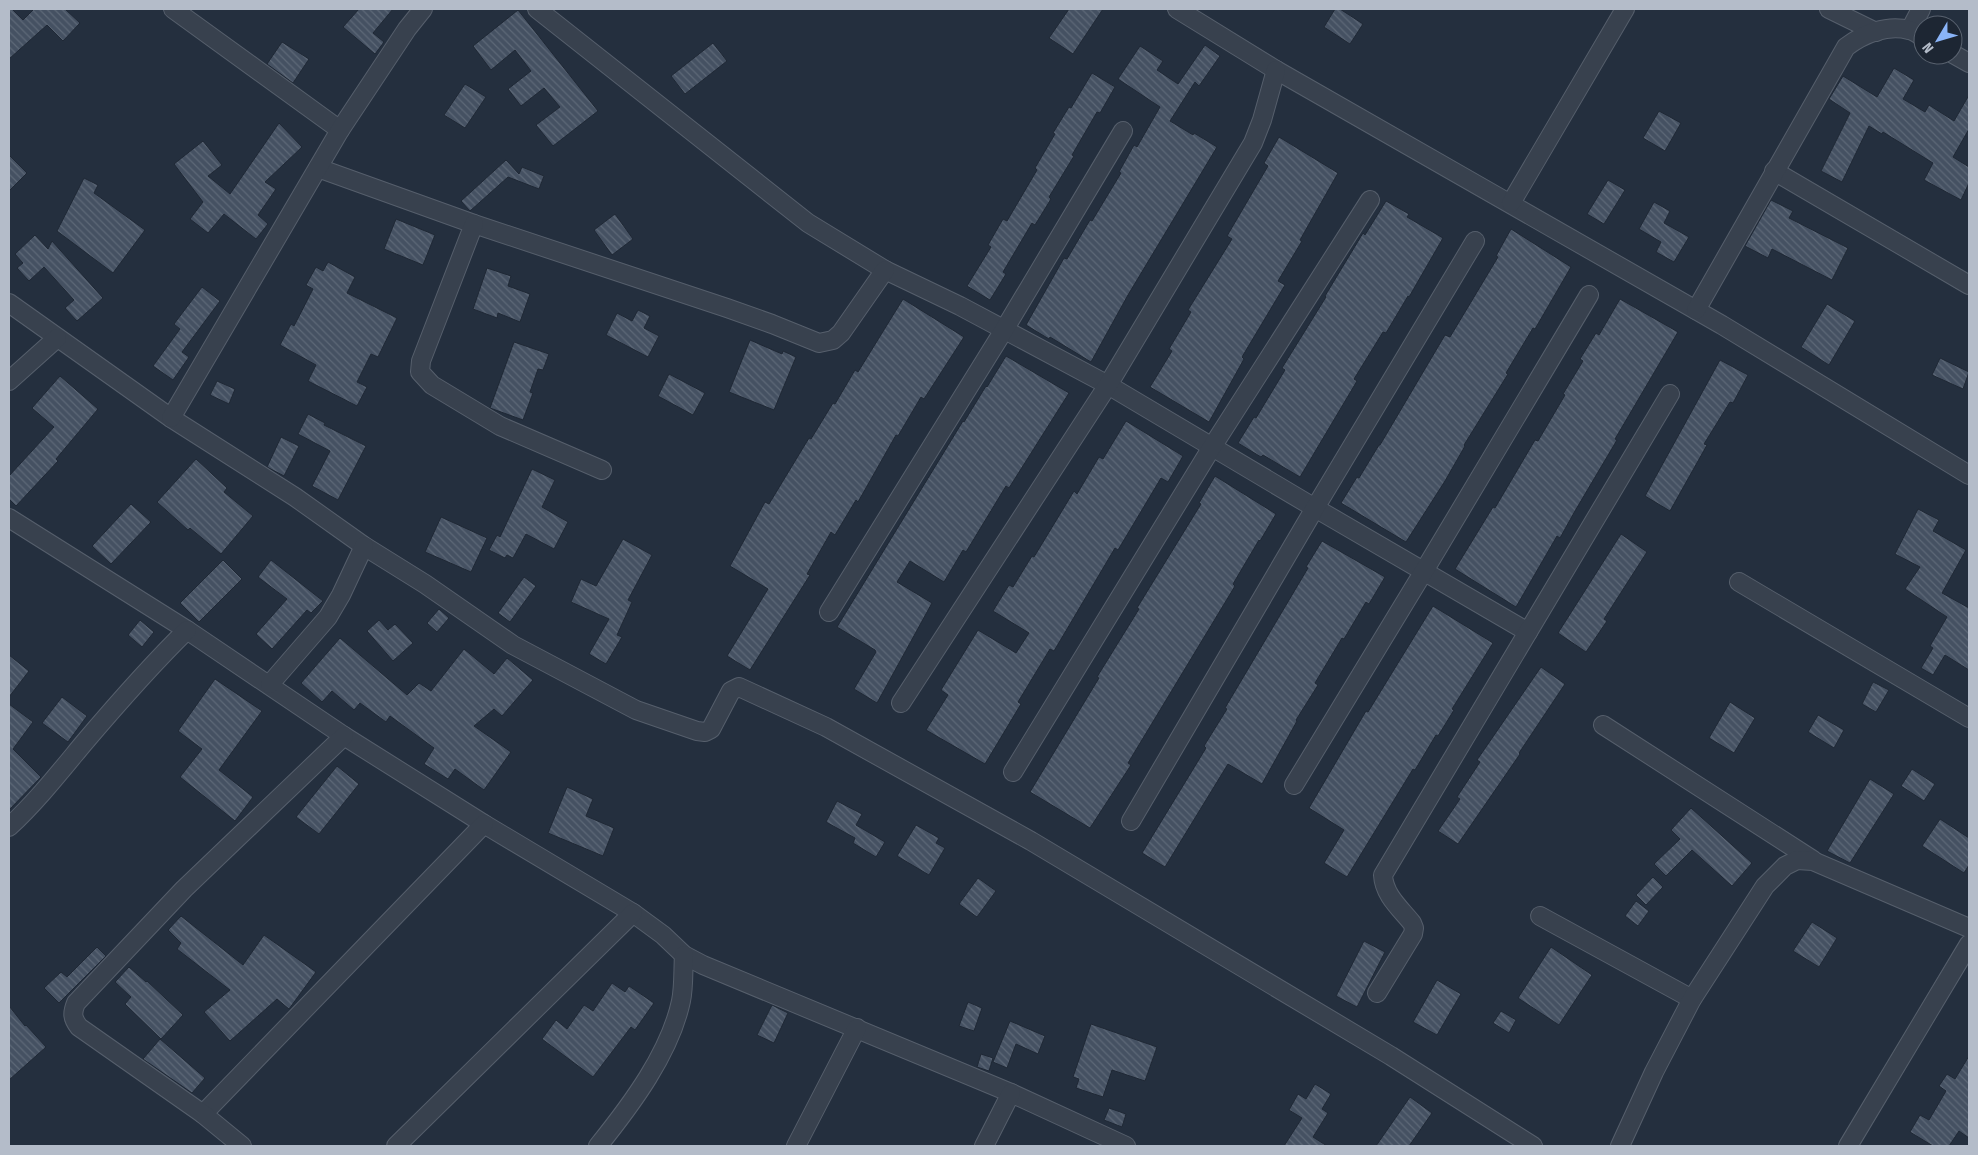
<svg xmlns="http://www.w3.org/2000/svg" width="1978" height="1155" font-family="'Fira Sans Condensed',sans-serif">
<defs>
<pattern id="building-back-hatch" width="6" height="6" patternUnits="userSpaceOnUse" patternTransform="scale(1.25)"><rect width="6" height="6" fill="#455162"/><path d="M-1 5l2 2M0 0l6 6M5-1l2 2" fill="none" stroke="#5d6877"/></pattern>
</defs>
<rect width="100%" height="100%" fill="#242f3e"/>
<g fill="url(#building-back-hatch)" stroke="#1f2835">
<polygon points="9,9 12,9 23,20 34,9 65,9 80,23 63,41 47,25 9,59"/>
<polygon points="359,9 393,9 373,33 384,42 375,54 343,27"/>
<polygon points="1069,9 1103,9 1073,54 1049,38"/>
<polygon points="1335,9 1340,9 1363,24 1350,44 1324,27"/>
<polygon points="518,10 598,111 553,146 536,125 560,107 544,88 521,106 508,89 531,71 515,50 491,70 473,46"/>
<polygon points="282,42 309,59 293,83 267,64"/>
<polygon points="713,43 727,61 685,94 671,76"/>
<polygon points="1205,45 1220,56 1199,86 1195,82 1170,121 1193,135 1194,133 1217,147 1128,295 1091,362 1050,337 1049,339 1026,325 1064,258 1067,259 1090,220 1092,221 1121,173 1119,172 1134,145 1137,147 1160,107 1118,79 1140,46 1163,61 1157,70 1178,84"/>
<polygon points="1894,68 1914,80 1903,99 1925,112 1929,105 1954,121 1969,95 1969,129 1953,157 1969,167 1969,183 1961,200 1924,180 1933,163 1883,132 1882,134 1869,126 1842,182 1821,171 1850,113 1829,99 1843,76 1877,97"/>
<polygon points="1092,73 1115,87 1100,113 1097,112 1072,155 1074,156 1049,197 1051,199 1035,225 1032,223 1003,272 1006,274 990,300 967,286 991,247 988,245 1003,219 1007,221 1037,170 1035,168 1055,134 1053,133 1069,107 1071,108"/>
<polygon points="465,84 486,97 465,128 444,115"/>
<polygon points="1659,111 1681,123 1665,151 1643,138"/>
<polygon points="279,123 302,147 265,182 276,189 258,215 268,224 256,239 224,214 208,233 190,219 203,202 174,164 203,141 222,165 208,176 230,194"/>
<polygon points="1279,137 1338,173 1300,240 1302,241 1278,281 1285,285 1242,357 1244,359 1209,422 1150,387 1172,351 1169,349 1191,312 1188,310 1232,239 1227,236 1268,166 1264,163"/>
<polygon points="9,155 27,173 9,191"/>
<polygon points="506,160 519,174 522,167 544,176 539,189 508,177 470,211 461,201"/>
<polygon points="84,178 98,185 94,193 145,230 113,273 57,231"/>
<polygon points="1608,180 1625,190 1604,224 1587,214"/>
<polygon points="1771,200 1793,211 1789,218 1848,248 1832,280 1772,249 1768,258 1745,246"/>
<polygon points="1386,201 1409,214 1407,217 1443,238 1409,297 1408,296 1386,333 1383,332 1354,379 1357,381 1300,477 1263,455 1261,457 1238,443 1254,417 1256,418 1285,370 1282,368 1326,297 1325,296 1363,233 1365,235"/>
<polygon points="1654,202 1670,211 1664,223 1689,237 1674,262 1656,252 1661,242 1639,229"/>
<polygon points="615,214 633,239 612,255 594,230"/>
<polygon points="396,219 435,235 423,265 384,249"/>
<polygon points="1511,229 1571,267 1535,329 1533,328 1506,373 1508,374 1464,445 1465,446 1445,481 1406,542 1341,503 1357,477 1359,478 1379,445 1380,445 1445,335 1450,337 1498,257 1496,256"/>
<polygon points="35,235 48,249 52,241 103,298 77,321 65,308 74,300 44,267 29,281 17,268 23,263 15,254"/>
<polygon points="328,262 355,277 347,293 397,318 378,357 371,354 357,382 367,387 357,406 308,381 316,365 280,345 291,324 294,326 313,289 306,285 316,267 323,271"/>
<polygon points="487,268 511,276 508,286 530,294 520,322 498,313 497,318 473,309"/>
<polygon points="202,287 220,301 182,352 189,357 173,380 153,366 180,329 174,324"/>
<polygon points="903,299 964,337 924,399 921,397 898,436 896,435 858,502 856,500 835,535 831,532 807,574 810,575 750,670 727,656 768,589 730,566 765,502 769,504 809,438 811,439 833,403 835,404 855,370 858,372"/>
<polygon points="1620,299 1678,332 1615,439 1617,440 1575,511 1560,538 1557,536 1516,607 1455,569 1493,507 1495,508 1535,440 1538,441 1565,395 1563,394 1583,361 1580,359 1596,333 1599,335"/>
<polygon points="1827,304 1855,321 1829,365 1801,347"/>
<polygon points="638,310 650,316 644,328 659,336 648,357 606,335 617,313 632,321"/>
<polygon points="750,340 782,354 783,351 796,357 774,410 729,392"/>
<polygon points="514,342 549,354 543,370 538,369 530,392 533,393 523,420 490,408"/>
<polygon points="1006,356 1069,393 1009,488 1006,486 966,552 963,550 944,582 910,561 897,582 932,603 877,703 854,689 876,652 875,650 837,627 963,421 964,422 986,386 987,387"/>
<polygon points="1940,358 1969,372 1963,389 1932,375"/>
<polygon points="1720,360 1748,375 1733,403 1730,402 1704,444 1707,445 1670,511 1645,496"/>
<polygon points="669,374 705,393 693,415 658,396"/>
<polygon points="60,376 98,409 56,459 58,461 16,506 9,499 9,476 54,427 32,408"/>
<polygon points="217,381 235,389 229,404 210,395"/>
<polygon points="308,414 325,423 324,425 366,446 338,500 312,486 330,451 298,434"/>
<polygon points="1126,421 1183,456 1168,482 1161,478 1118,550 1115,548 1054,651 1050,649 1018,702 1021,704 985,764 926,730 948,695 941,690 978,630 1016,653 1029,633 993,611 1009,585 1013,587 1032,556 1034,557 1074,491 1077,494 1099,457 1103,459"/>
<polygon points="281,437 299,446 284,476 267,467"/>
<polygon points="196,459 227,488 224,492 253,516 221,554 190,528 188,530 157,502"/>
<polygon points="532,469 555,480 542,507 568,522 554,549 526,534 513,558 507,555 505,558 489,550 497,535 500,537"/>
<polygon points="1215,476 1276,514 1260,541 1259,540 1233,584 1235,586 1128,763 1131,765 1090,828 1030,792 1099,678 1097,677 1139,609 1137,608 1201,504 1199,503"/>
<polygon points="131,504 151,522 111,564 92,546"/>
<polygon points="1918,509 1939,520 1933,531 1966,550 1942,593 1969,608 1969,670 1945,655 1933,675 1921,668 1933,648 1930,646 1947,617 1905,589 1920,567 1895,554"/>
<polygon points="441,517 487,538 471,572 425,552"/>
<polygon points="1621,534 1647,552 1604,619 1607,621 1586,652 1558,633"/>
<polygon points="623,539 652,555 628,600 632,602 617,635 622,637 606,664 589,654 609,619 571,602 581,579 596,586"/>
<polygon points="1322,541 1385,577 1369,604 1366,602 1344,639 1342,638 1315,683 1318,685 1296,720 1297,721 1262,784 1228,764 1165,867 1142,853 1206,748 1204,746 1227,709 1225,708 1308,568 1306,567"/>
<polygon points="223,560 242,579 199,622 180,603"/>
<polygon points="271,560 323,601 311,613 307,610 272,649 256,634 287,599 258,577"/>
<polygon points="524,577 536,586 510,622 498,613"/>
<polygon points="1433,606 1493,643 1452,709 1454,710 1438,736 1436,735 1415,770 1413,769 1347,877 1324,863 1344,830 1309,808 1366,711 1368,712"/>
<polygon points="439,609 449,618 437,632 427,623"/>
<polygon points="140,620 154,632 142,647 128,635"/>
<polygon points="379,620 388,630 395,624 413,643 393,661 367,631"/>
<polygon points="340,638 407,695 419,683 431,691 464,649 494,674 507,658 533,680 502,716 494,709 474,726 511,752 484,790 455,769 448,779 424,764 434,748 390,716 386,722 360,703 354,710 332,691 322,702 301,683"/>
<polygon points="9,655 29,671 9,697"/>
<polygon points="1541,667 1565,684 1519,753 1520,754 1458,844 1438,831 1460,799 1457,797 1480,762 1477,760"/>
<polygon points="215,679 262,711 219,770 253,797 235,821 180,777 202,749 178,731"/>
<polygon points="1873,682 1889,690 1876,712 1862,704"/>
<polygon points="62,697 87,716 68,742 42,723"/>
<polygon points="1730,702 1755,718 1734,753 1709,738"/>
<polygon points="9,704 33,722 13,749 41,777 9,810"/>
<polygon points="1818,715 1844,730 1834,748 1808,732"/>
<polygon points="337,766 359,784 319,834 296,817"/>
<polygon points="1912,769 1935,784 1924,801 1901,786"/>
<polygon points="1870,779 1894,794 1850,863 1827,851"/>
<polygon points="567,787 593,799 586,816 614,828 603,856 548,833"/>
<polygon points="837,801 862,814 856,825 885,842 876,857 853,843 855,838 826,822"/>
<polygon points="1691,808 1752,863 1732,886 1692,850 1666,876 1654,864 1680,839 1671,830"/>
<polygon points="1940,819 1969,838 1969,865 1964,873 1922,846"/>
<polygon points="916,825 939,838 936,843 945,848 929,875 897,856"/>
<polygon points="1653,877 1663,887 1646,905 1636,895"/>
<polygon points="978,878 996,891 977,917 959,904"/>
<polygon points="1636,901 1649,911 1638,926 1625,916"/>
<polygon points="181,916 243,965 264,935 316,972 289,1009 277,999 230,1041 204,1012 230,990 177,949 181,943 168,930"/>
<polygon points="1812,922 1837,938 1819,967 1793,951"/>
<polygon points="1364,941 1385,952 1357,1007 1336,996"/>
<polygon points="97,947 106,956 59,1003 44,988 61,972 67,977"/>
<polygon points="1551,947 1592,975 1559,1025 1518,998"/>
<polygon points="129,967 146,982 147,981 183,1015 161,1039 125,1004 131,997 115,982"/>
<polygon points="1437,980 1461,994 1437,1035 1413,1022"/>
<polygon points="612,983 625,992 629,986 654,1003 635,1030 631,1027 593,1077 542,1039 556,1020 567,1029 584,1005 593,1011"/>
<polygon points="968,1002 982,1008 974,1031 959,1026"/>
<polygon points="772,1005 788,1013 774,1043 757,1035"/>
<polygon points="9,1006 25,1026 26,1025 46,1047 9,1080"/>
<polygon points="1501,1011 1516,1020 1509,1033 1493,1023"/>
<polygon points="1010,1021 1045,1036 1038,1054 1016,1044 1007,1068 993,1062"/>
<polygon points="1091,1024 1157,1047 1145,1081 1112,1070 1103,1097 1076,1088 1079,1079 1073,1077"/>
<polygon points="160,1039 205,1078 192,1093 143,1059"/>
<polygon points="981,1054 993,1058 989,1071 977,1067"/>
<polygon points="1969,1056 1969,1138 1959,1131 1949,1146 1933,1146 1910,1132 1920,1115 1929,1120 1946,1091 1939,1086 1947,1074 1955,1079"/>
<polygon points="1315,1084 1331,1094 1322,1109 1328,1113 1313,1137 1327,1146 1284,1146 1302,1118 1289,1110 1298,1094 1306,1099"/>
<polygon points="1410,1097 1432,1113 1409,1146 1376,1146"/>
<polygon points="1109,1108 1126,1114 1122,1127 1104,1120"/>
</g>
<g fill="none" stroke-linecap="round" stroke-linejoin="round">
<defs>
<g id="minor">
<polyline points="173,9 340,130"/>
<polyline points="537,9 808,223 885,270 960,306 1108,385 1315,508 1528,632"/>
<polyline points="1177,9 1276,70 1722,325 1969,475"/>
<polyline points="1829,9 1876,32"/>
<polyline points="1910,30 1921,9"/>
<polyline points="1953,54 1969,63"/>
<polyline points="318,168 474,224 727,308 772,324 819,343 833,340 841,333 885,270"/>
<polyline points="1774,171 1969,285"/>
<polyline points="1511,203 1625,9"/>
<polyline points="474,224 421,361 420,372 432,385 500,426 602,470"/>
<polyline points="9,303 171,418 295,497 364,546 425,584 513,645 636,710 697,731 705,732 711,729 731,691 739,687 826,727 1031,841 1391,1056 1533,1146"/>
<path d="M1696,310L1846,47C1863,34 1887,24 1909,30C1914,31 1919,35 1923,37"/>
<polyline points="9,381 57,338"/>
<polyline points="171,418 340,130 407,29 423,9"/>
<polyline points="9,518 187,630 344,736 484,824 633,913 663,935 684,955 703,965 1011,1093 1126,1146"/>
<polyline points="1739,582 1969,718"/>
<polyline points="829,612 1004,330 1123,131"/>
<polyline points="270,684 328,617 341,595 364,546"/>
<polyline points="901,703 1108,385 1253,143 1262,120 1276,70"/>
<polyline points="1603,725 1813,860"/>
<polyline points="1013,772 1212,447 1370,200"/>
<polyline points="1294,785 1424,571 1589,295"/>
<polyline points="1131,821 1315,508 1475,241"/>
<path d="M9,827C36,802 59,773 83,744C117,704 150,666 187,630"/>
<polyline points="1540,916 1692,999"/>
<path d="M1377,993L1413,934L1414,928L1412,923C1400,908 1384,895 1383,875L1670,394"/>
<polyline points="203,1114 484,824"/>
<path d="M242,1146L203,1114L79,1027C72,1018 72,1013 76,1003L184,889L344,736"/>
<polyline points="396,1146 633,913"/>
<path d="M598,1146C631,1105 670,1053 681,1001C684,987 683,970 684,955"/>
<polyline points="796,1146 857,1028"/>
<polyline points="984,1146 1011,1093"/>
<polyline points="1620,1146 1654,1072 1692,999 1765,886 1785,866 1797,860 1813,861 1969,928"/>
<polyline points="1848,1146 1969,944"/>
</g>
</defs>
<use href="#minor" stroke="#565f6c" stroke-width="20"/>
<use href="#minor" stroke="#38414e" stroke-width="18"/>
</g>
<rect width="1978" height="1155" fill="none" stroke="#b4bcc9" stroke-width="20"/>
<g transform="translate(1938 40) rotate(232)"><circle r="24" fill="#1d2633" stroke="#59626f"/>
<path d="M0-4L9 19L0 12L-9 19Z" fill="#8ab4f8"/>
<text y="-8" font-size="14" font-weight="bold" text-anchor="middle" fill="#b4bcc9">N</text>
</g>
</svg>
